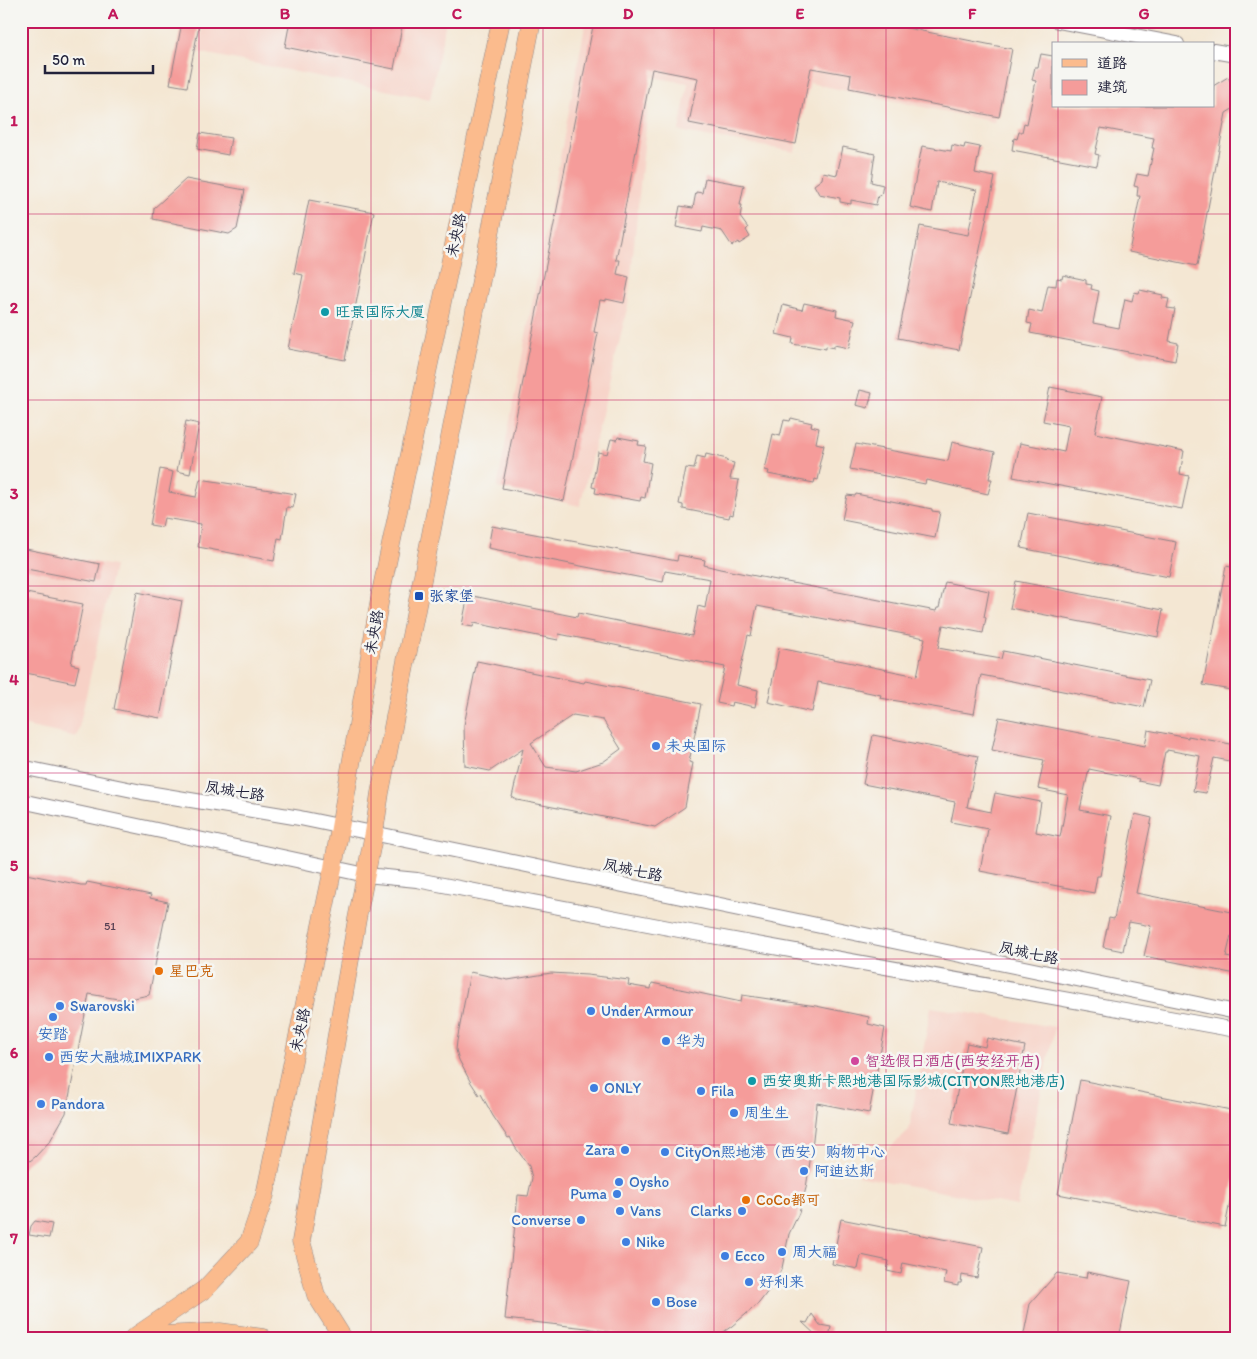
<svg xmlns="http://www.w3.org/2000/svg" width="1257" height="1359" font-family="Itim,'LXGW WenKai TC',sans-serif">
<rect width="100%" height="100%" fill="#f6f6f2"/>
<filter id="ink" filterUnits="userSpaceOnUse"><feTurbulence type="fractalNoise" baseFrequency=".02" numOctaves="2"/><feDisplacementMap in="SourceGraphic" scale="10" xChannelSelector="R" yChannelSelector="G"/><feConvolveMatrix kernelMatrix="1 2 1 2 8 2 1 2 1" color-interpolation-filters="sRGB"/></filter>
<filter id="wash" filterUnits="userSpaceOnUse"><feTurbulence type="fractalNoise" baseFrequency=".0096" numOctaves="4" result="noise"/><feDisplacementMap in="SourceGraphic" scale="20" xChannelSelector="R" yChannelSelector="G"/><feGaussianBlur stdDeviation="1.12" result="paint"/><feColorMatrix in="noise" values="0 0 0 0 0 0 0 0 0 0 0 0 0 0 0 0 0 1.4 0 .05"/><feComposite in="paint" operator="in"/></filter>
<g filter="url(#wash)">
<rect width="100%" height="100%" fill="#f4e7d3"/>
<g fill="#f7d1c6">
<polygon points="204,21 446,21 430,99 198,52"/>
<polygon points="586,21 889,21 1011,47 994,122 810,83 795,152 679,131 688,83 651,77 628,304 580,506 497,488"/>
<polygon points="21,548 114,566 77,737 21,725"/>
<polygon points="931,1007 1055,1027 1017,1206 858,1176 909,1130"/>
</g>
<g id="blocks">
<g fill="#f59c9a" fill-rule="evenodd">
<polygon points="290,21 403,21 394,69 285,47"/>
<polygon points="594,21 872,21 1012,49 999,117 849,88 851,75 811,68 796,144 689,123 698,78 652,69 624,213 625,213 616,260 620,260 617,274 629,277 624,303 606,299 606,301 600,300 594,332 598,333 564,501 502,488"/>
<polygon points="182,22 199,25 187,87 170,84"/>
<polygon points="1041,54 1053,56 1053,106 1213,106 1213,86 1228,77 1236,90 1236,107 1226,113 1197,266 1129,252 1140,196 1137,196 1138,187 1134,186 1137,174 1148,176 1154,148 1152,148 1154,138 1101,128 1095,154 1099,155 1097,166 1012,150 1014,138 1017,139 1019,132 1022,132 1024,123 1027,124 1036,81 1032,80 1035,67 1038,67"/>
<polygon points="200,133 231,138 228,155 197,149"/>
<polygon points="965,144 980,147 975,173 995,177 959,350 898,338 920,226 968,235 977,190 937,182 932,212 910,207 922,146 951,151 952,145 964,148"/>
<polygon points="843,147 875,154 871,182 883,185 881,196 878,195 876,205 851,200 851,204 840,202 840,198 819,194 814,185 822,179 823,172 837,175"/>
<polygon points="705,178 744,185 740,205 742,205 740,217 748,228 746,230 750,237 739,244 738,242 732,246 722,231 703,227 702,232 676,227 680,206 693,208 696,192 702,193"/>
<polygon points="186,179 245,190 237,229 229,234 153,219 154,208"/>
<polygon points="309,200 374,212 345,360 288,349 303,275 294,273"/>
<polygon points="1063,275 1086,280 1086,284 1092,285 1091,289 1099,291 1093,323 1119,328 1125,299 1132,301 1134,292 1139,293 1140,290 1163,295 1162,298 1169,299 1167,308 1175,309 1169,341 1178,343 1175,361 1030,333 1032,324 1027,323 1029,310 1042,313 1048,285 1056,286 1057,278 1062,279"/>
<polygon points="804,303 837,310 836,316 855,320 849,348 834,345 834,348 826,346 826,349 805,345 805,346 792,344 793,338 776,334 783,305 802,310"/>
<polygon points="1050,387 1102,397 1095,433 1184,451 1180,474 1189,476 1182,509 1013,477 1020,443 1064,452 1069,426 1043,421"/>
<polygon points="860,390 872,393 868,408 856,405"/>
<polygon points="791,418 812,423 811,426 819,428 816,443 824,445 819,466 821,466 818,480 815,479 814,483 768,474 769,471 765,470 773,434 780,436 784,420 790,421"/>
<polygon points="186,421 199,424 190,474 177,471"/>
<polygon points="618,437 639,441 638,445 646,446 643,461 651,463 645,498 641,497 640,501 595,493 596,488 592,487 598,452 607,454 611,439 617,440"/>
<polygon points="952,442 995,452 989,479 992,479 988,494 926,480 925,484 850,469 856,444 948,461"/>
<polygon points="706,454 727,459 726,461 734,463 730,479 739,480 733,515 730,514 729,518 683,509 683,505 679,504 686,468 694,469 697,456 705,458"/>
<polygon points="160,469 173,472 169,492 196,497 200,479 296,494 293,508 287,507 282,539 278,538 274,561 198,547 201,524 164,518 162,527 150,525"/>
<polygon points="856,494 932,509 932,511 940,512 935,538 842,520 847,495 855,496"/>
<polygon points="1028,513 1176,542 1169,577 1021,548"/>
<polygon points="492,526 677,561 678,555 705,560 704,565 720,569 936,611 937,608 939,608 945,582 989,591 984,617 986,618 983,633 943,625 938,648 1001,659 1003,651 1150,680 1144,707 981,675 974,714 880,698 881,695 818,682 812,712 768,702 779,648 917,676 925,638 757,606 751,636 748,635 737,685 758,690 755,707 732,702 731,706 717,703 725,667 559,634 558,640 474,623 473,627 462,625 468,595 577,617 578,613 692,636 698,606 705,608 710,579 665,571 663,582 488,548"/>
<polygon points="21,548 100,564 96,582 21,568"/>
<polygon points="1226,566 1236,568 1236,691 1203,685"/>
<polygon points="1016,581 1163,610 1158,637 1010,608"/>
<polygon points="21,592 83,604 71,664 79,666 75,683 21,672"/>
<polygon points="137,592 182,601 160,718 114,709"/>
<path d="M477,661L584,683L585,681L701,704L689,762L693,763L685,807L655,827L517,800L512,797L523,749L490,771L465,766L464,725ZM573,715L603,720L621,749L603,762L576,771L546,767L531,743Z"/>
<polygon points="999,717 1145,746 1148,730 1188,738 1188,736 1236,745 1236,753 1234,762 1214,758 1206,793 1193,791 1200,756 1167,750 1167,752 1165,752 1158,785 1138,781 1139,779 1089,769 1080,810 1111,816 1100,876 1097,876 1094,893 980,871 988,829 951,822 955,802 863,784 873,735 978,756 967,807 991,812 995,793 1041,802 1036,832 1060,837 1068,795 1038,789 1044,760 992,750"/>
<polygon points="1135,814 1152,818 1136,893 1236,913 1236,937 1231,936 1226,957 1236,959 1236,974 1144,956 1151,926 1129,922 1123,951 1103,947 1109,918 1114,919"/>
<polygon points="21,873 81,885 86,885 87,882 151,895 150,898 168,902 149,995 124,1000 89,994 66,1113 50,1141 35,1157 21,1168"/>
<polygon points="470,972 508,980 551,973 587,975 629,980 628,985 651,989 652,983 741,1002 742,995 816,1006 869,1017 868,1024 885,1028 869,1113 817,1103 812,1148 806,1188 799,1213 789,1234 782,1268 775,1282 759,1303 732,1326 715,1338 637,1338 587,1328 505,1319 518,1195 528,1196 532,1178 529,1166 515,1147 510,1137 508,1138 493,1116 481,1094 479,1095 470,1081 459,1060 456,1050 457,1041"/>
<polygon points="987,1038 1025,1046 1008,1134 951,1123 967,1043 985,1047"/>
<polygon points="1080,1080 1236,1111 1236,1172 1225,1227 1058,1194"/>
<polygon points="841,1219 983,1247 977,1278 962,1275 961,1283 958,1283 958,1286 944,1283 946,1272 903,1263 901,1274 887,1271 889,1261 861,1255 858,1269 832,1264"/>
<polygon points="35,1221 52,1224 49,1238 29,1235 31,1226"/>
<polygon points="1087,1272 1131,1281 1119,1338 1023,1338 1030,1304 1057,1273 1086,1278"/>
<polygon points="812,1314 820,1325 831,1327 829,1338 819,1338 802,1322 807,1323"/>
</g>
</g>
</g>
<g filter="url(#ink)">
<use href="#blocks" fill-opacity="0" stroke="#8b8487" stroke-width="1"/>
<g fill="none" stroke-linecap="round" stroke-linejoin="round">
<defs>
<g id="tertiary">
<polyline points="1058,21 1177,44"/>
<polyline points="1213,51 1236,55"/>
<polyline points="21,767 142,792 300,818 1236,1012"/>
<polyline points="21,801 366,875 417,880 695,933 1236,1030"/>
</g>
<g id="primary">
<polyline points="133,1338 205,1289 249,1242 265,1195 333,868 381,592 501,21"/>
<polyline points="159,1338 164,1335 220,1332 263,1338"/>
<polyline points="343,1338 316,1295 301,1241 357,919 374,833 380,793 532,21"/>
</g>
</defs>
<use href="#tertiary" stroke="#8b8487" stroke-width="16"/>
<use href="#primary" stroke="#8b8487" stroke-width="19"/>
<use href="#tertiary" stroke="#fff" stroke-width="14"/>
<use href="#primary" stroke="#fbbb8d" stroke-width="18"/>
</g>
</g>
<path fill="none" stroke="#c2185b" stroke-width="1" stroke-opacity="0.55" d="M199,21V1338M371,21V1338M543,21V1338M714,21V1338M886,21V1338M1058,21V44M1058,106V1338M21,214H1236M21,400H1236M21,586H1236M21,773H1236M21,959H1236M21,1145H1236"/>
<g fill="#0f9aa8" stroke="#f6f6f2" stroke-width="2">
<circle cx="325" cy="312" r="5"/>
<circle cx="752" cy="1081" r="5"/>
</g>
<rect fill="#1a4fb4" stroke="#f6f6f2" stroke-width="2" x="414" y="591" width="10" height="10" rx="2.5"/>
<g fill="#3f7fe0" stroke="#f6f6f2" stroke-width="2">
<circle cx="656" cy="746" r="5"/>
<circle cx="60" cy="1006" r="5"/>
<circle cx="591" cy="1011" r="5"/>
<circle cx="53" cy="1017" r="5"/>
<circle cx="666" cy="1041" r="5"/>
<circle cx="49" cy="1057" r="5"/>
<circle cx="594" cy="1088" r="5"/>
<circle cx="701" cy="1091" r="5"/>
<circle cx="41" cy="1104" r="5"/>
<circle cx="734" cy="1113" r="5"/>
<circle cx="625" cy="1150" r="5"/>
<circle cx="665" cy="1152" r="5"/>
<circle cx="804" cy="1171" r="5"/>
<circle cx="619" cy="1182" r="5"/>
<circle cx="617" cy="1194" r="5"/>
<circle cx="620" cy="1211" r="5"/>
<circle cx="742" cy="1211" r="5"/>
<circle cx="581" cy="1220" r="5"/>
<circle cx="626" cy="1242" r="5"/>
<circle cx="782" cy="1252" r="5"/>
<circle cx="725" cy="1256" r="5"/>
<circle cx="749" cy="1282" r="5"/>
<circle cx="656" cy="1302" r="5"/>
</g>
<g fill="#e8710a" stroke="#f6f6f2" stroke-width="2">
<circle cx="159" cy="971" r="5"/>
<circle cx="746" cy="1200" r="5"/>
</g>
<circle fill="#d1479c" stroke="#f6f6f2" stroke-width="2" cx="855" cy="1061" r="5"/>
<g text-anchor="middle" stroke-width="5" stroke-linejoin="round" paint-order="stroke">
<g font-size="12" fill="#574053">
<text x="110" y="930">51</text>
</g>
<g font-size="15" fill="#22223b" stroke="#f6f6f2">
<text transform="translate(456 235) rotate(-78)" y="5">未央路</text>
<text transform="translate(374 632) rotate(-80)" y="5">未央路</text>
<text transform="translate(235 791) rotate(9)" y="5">凤城七路</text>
<text transform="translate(633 870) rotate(12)" y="5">凤城七路</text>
<text transform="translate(1029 953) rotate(12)" y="5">凤城七路</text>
<text transform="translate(300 1030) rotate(-78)" y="5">未央路</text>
</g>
<g font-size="15" fill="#0d838f" stroke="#f6f6f2" text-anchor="start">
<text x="335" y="317">旺景国际大厦</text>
<text x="762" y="1086">西安奥斯卡熙地港国际影城(CITYON熙地港店)</text>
</g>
<g font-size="15" fill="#164399" stroke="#f6f6f2" text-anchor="start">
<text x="429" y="601">张家堡</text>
</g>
<g font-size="15" fill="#366cbe" stroke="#f6f6f2" text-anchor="start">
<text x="666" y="751">未央国际</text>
<text x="70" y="1011">Swarovski</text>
<text x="601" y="1016">Under Armour</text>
<text x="53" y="1039" text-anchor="middle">安踏</text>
<text x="676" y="1046">华为</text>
<text x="59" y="1062">西安大融城IMIXPARK</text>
<text x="604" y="1093">ONLY</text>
<text x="711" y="1096">Fila</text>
<text x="51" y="1109">Pandora</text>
<text x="744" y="1118">周生生</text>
<text x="615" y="1155" text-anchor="end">Zara</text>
<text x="675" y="1157">CityOn熙地港（西安）购物中心</text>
<text x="814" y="1176">阿迪达斯</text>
<text x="629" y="1187">Oysho</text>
<text x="607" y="1199" text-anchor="end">Puma</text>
<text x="630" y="1216">Vans</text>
<text x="732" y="1216" text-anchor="end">Clarks</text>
<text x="571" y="1225" text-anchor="end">Converse</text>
<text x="636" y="1247">Nike</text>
<text x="792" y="1257">周大福</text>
<text x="735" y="1261">Ecco</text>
<text x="759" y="1287">好利来</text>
<text x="666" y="1307">Bose</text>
</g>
<g font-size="15" fill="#c56008" stroke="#f6f6f2" text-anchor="start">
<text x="169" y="976">星巴克</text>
<text x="756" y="1205">CoCo都可</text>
</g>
<g font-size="15" fill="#b23c85" stroke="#f6f6f2" text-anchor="start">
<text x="865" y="1066">智选假日酒店(西安经开店)</text>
</g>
</g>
<rect width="1257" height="1359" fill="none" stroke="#f6f6f2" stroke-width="55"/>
<rect x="1052" y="42" width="162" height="65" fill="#f6f6f2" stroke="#a1a1a9"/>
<rect x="1062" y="59" width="25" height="8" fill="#fbbb8d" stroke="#a1a1a9"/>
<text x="1097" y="68" font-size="15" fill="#22223b">道路</text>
<rect x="1062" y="80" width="25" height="15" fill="#f59c9a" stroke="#a1a1a9"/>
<text x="1097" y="92" font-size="15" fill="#22223b">建筑</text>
<path d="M45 65v8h108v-8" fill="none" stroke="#22223b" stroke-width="2.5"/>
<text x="52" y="65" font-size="15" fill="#22223b" stroke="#f6f6f2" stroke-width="4" paint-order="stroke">50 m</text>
<rect x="28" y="28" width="1202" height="1304" fill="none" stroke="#c2185b" stroke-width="2"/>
<g font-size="16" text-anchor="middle" font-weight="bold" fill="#c2185b">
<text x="113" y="19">A</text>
<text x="285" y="19">B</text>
<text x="457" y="19">C</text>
<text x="628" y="19">D</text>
<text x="800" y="19">E</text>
<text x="972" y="19">F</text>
<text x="1144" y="19">G</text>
<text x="14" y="126">1</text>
<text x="14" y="313">2</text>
<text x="14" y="499">3</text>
<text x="14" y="685">4</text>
<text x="14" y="871">5</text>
<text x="14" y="1058">6</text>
<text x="14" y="1244">7</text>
</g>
</svg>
